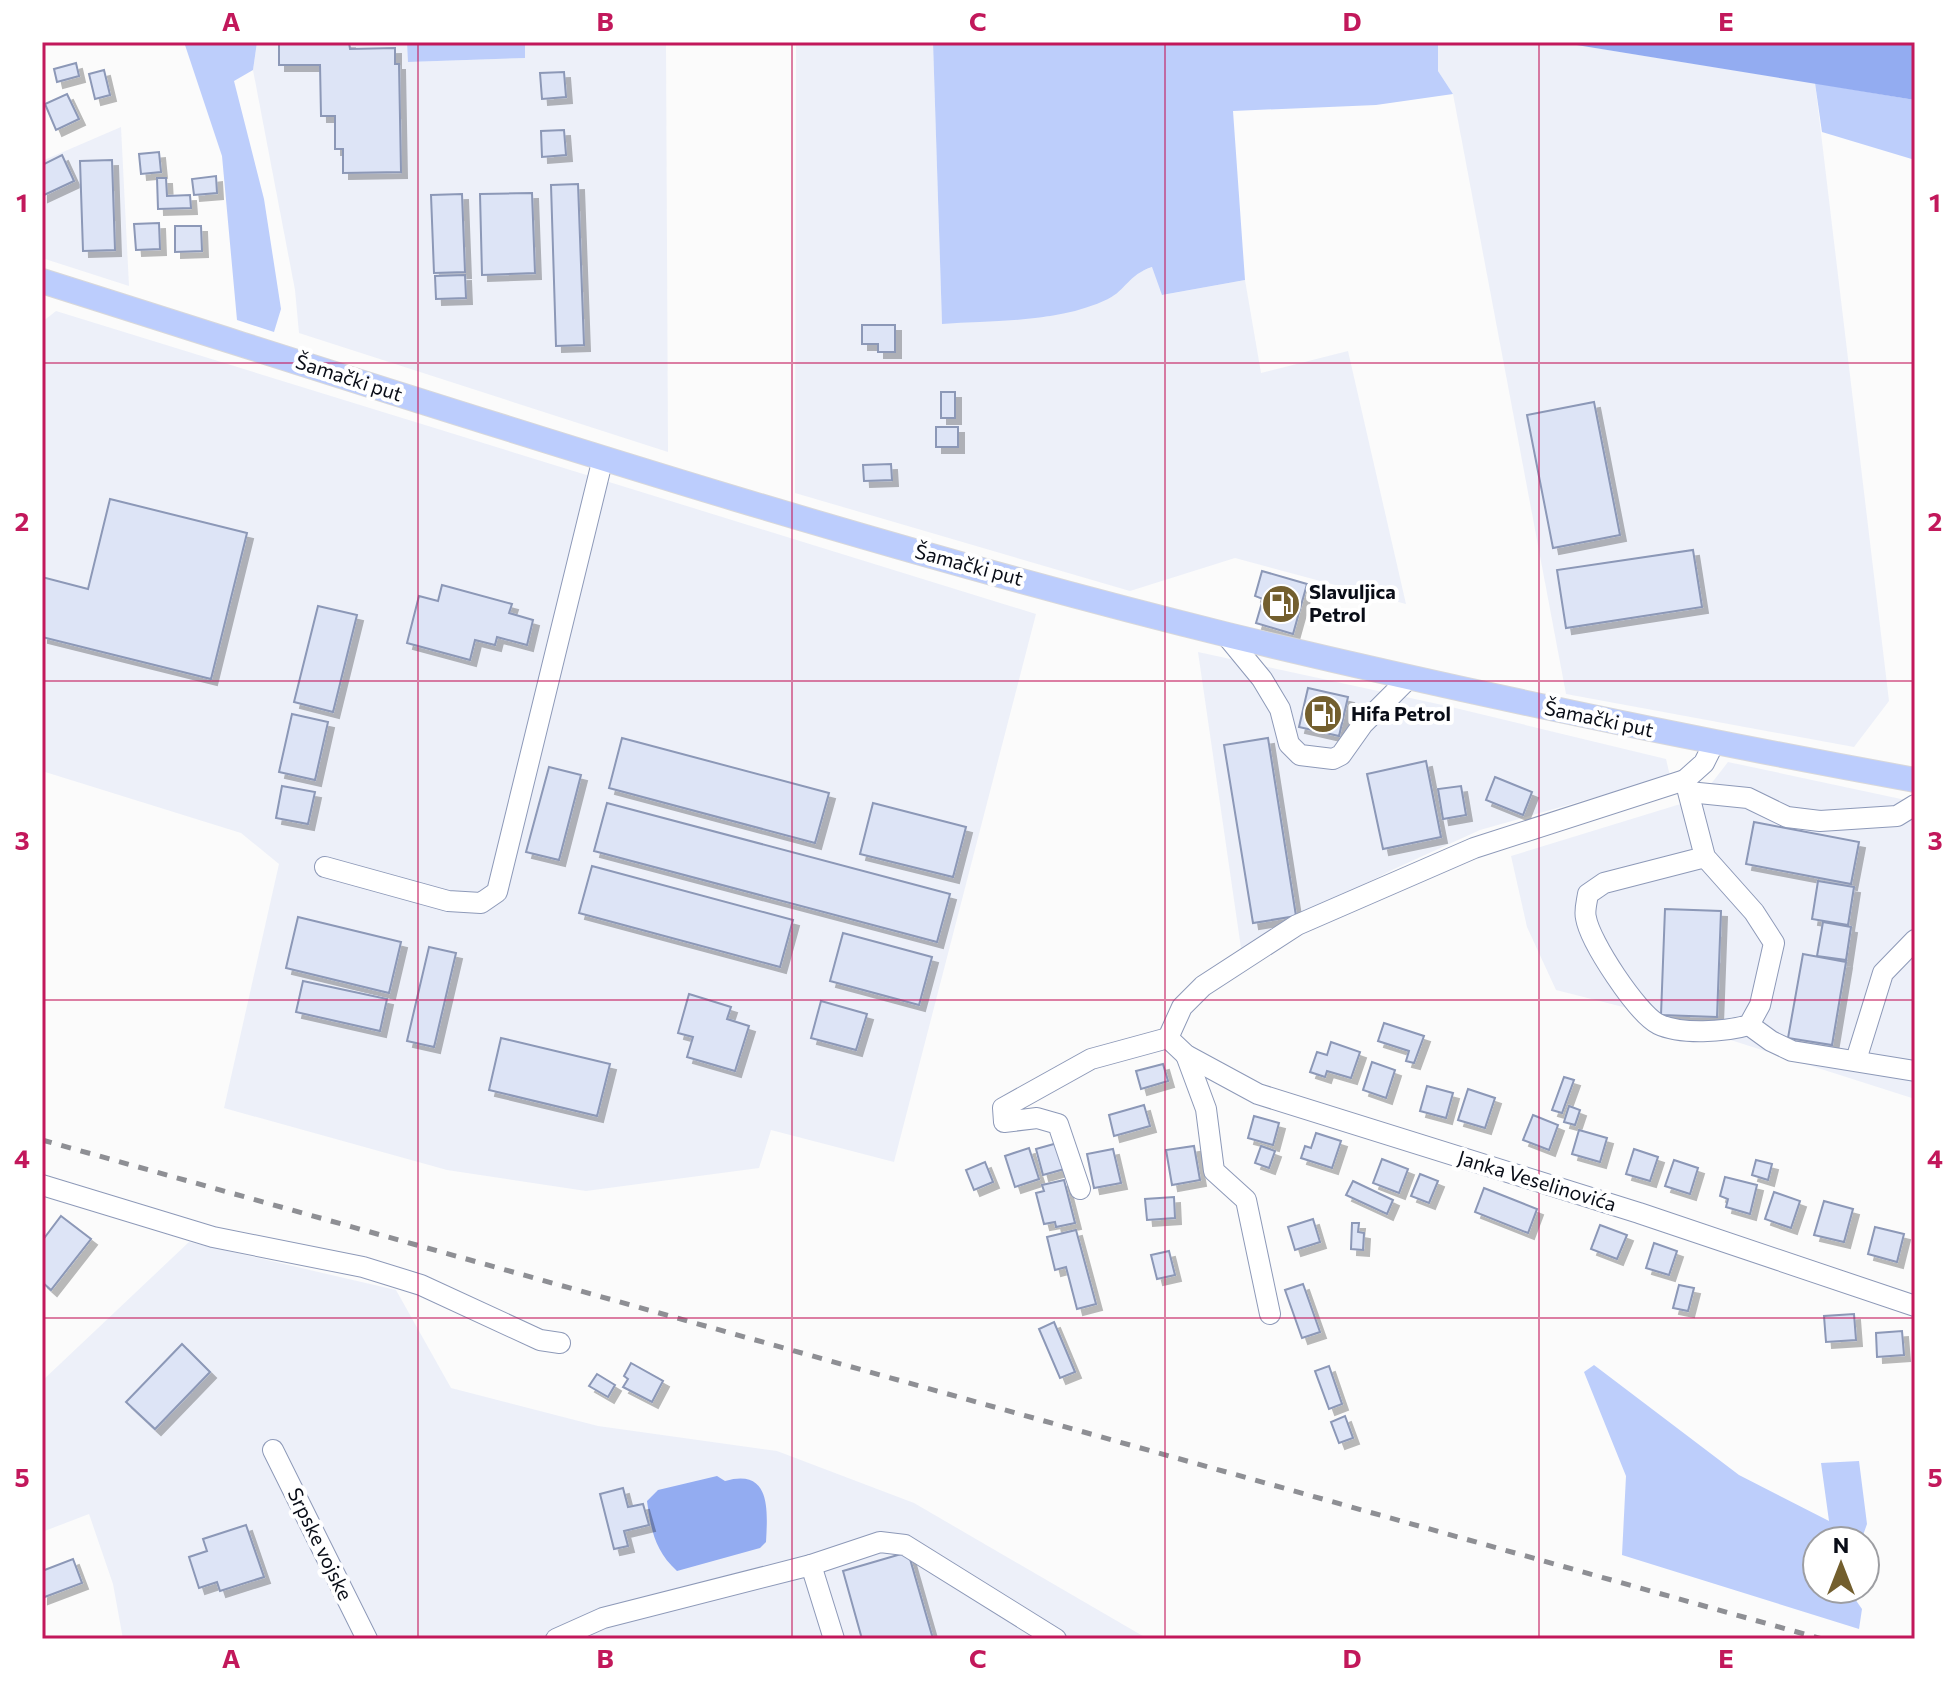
<svg xmlns="http://www.w3.org/2000/svg" width="1957" height="1681" font-family="Commissioner,sans-serif">
<defs>
<filter id="shadow"><feDropShadow dx="6" dy="6" stdDeviation="0" flood-color="#0004"/></filter>
</defs>
<rect width="100%" height="100%" fill="#fbfbfb"/>
<g fill="#edf0f9">
<polygon points="257,42 407,42 409,62 524,58 525,42 666,42 668,452 299,333 295,290 253,70"/>
<polygon points="796,42 933,42 942,323 1046,317 1110,298 1135,273 1153,267 1163,295 1245,280 1261,373 1348,351 1406,604 1235,558 1130,591 795,493"/>
<polygon points="1438,42 1558,42 1815,83 1889,701 1854,747 1566,694 1453,94 1438,71"/>
<polygon points="121,127 129,286 42,258 42,161"/>
<polygon points="56,311 1036,614 894,1162 771,1130 759,1168 586,1191 447,1170 224,1108 279,864 241,833 42,771 42,322"/>
<polygon points="1198,652 1447,706 1666,759 1670,776 1480,830 1394,869 1241,948"/>
<polygon points="1728,762 1915,802 1915,1099 1643,1012 1556,990 1527,927 1511,856 1700,798"/>
<polygon points="189,1242 396,1290 451,1388 598,1426 777,1451 914,1503 1148,1639 123,1639 113,1584 89,1514 42,1532 42,1381"/>
</g>
<g fill="#bdcefb">
<polygon points="184,42 257,42 253,70 234,81 264,199 281,309 274,332 237,320 222,156"/>
<polygon points="407,42 525,42 525,58 408,62"/>
<path d="M933,42H1438V71L1453,94L1376,105L1233,111L1245,280L1162,295L1152,267C1128,275 1126,290 1108,299C1058,323 996,320 942,324Z"/>
<polygon points="1815,83 1915,100 1915,160 1822,132"/>
<polygon points="1594,1365 1739,1475 1829,1521 1821,1463 1859,1461 1867,1524 1861,1541 1817,1541 1817,1589 1848,1589 1862,1609 1859,1629 1622,1555 1626,1476 1584,1372"/>
</g>
<g fill="#93acf1">
<polygon points="1558,42 1915,42 1915,100"/>
<path d="M717,1476L725,1481C770,1468 768,1508 766,1542L760,1548L677,1571C655,1551 651,1530 647,1501L658,1490Z"/>
</g>
<g fill="#dde4f6" stroke="#8c98b7" stroke-width="2" filter="url(#shadow)">
<polygon points="279,42 349,42 350,49 395,48 395,64 399,64 401,172 343,173 343,149 335,149 335,116 321,116 320,65 279,65"/>
<polygon points="76,63 79,76 57,82 54,69"/>
<polygon points="104,70 110,95 95,99 89,74"/>
<polygon points="564,72 566,97 542,99 540,73"/>
<polygon points="67,94 79,119 56,130 45,104"/>
<polygon points="564,130 566,155 542,157 541,131"/>
<polygon points="159,152 161,172 141,174 139,154"/>
<polygon points="62,155 74,181 42,196 42,165"/>
<polygon points="112,160 115,250 83,251 80,161"/>
<polygon points="216,176 217,193 194,195 192,179"/>
<polygon points="157,178 166,178 167,196 190,195 191,208 158,209"/>
<polygon points="578,184 584,345 556,346 551,185"/>
<polygon points="532,193 535,273 482,275 480,194"/>
<polygon points="462,194 465,272 434,273 431,195"/>
<polygon points="159,223 160,249 136,250 134,224"/>
<polygon points="175,226 201,226 202,251 175,252"/>
<polygon points="465,275 466,298 436,299 435,276"/>
<polygon points="862,325 895,325 895,352 878,352 878,344 862,344"/>
<rect x="941" y="392" width="14" height="26"/>
<polygon points="1594,402 1620,535 1553,548 1527,415"/>
<rect x="936" y="427" width="22" height="20"/>
<polygon points="891,464 892,480 864,481 863,465"/>
<polygon points="110,499 247,533 211,679 42,637 42,577 88,589"/>
<polygon points="1693,550 1702,607 1566,628 1557,570"/>
<polygon points="1262,571 1307,584 1293,634 1256,623 1263,599 1255,596"/>
<polygon points="442,585 512,604 509,613 533,620 527,645 497,637 495,645 475,640 470,660 407,643 419,596 438,601"/>
<polygon points="318,606 357,615 333,712 294,702"/>
<polygon points="1308,688 1348,697 1339,736 1299,727"/>
<polygon points="292,714 328,722 315,780 279,772"/>
<polygon points="622,738 829,793 815,843 609,788"/>
<polygon points="1268,738 1296,916 1253,923 1224,745"/>
<polygon points="1426,761 1441,837 1383,849 1367,774"/>
<polygon points="549,767 581,775 559,860 526,852"/>
<polygon points="1495,777 1532,792 1523,815 1486,800"/>
<polygon points="282,786 315,792 308,824 276,818"/>
<polygon points="1461,786 1466,815 1443,819 1438,789"/>
<polygon points="607,803 950,894 937,942 594,851"/>
<polygon points="873,803 966,827 953,877 860,854"/>
<polygon points="1754,822 1859,842 1851,884 1746,864"/>
<polygon points="592,866 793,920 780,967 579,913"/>
<polygon points="1818,881 1854,887 1848,925 1812,919"/>
<polygon points="1665,909 1721,911 1717,1017 1661,1015"/>
<polygon points="298,917 401,942 389,993 286,968"/>
<polygon points="1823,922 1851,927 1846,960 1817,956"/>
<polygon points="843,933 932,957 919,1005 830,981"/>
<polygon points="429,947 456,953 434,1047 407,1041"/>
<polygon points="1803,954 1846,962 1832,1045 1788,1038"/>
<polygon points="303,981 387,999 380,1031 296,1012"/>
<polygon points="689,994 731,1007 727,1019 749,1026 735,1071 687,1057 693,1037 678,1033"/>
<polygon points="821,1001 867,1014 856,1050 811,1038"/>
<polygon points="1384,1023 1424,1036 1414,1063 1406,1061 1409,1051 1378,1041"/>
<polygon points="501,1038 610,1064 597,1116 489,1090"/>
<polygon points="1331,1042 1360,1052 1351,1078 1327,1071 1325,1077 1310,1072 1317,1052 1327,1055"/>
<polygon points="1372,1062 1395,1070 1386,1098 1363,1090"/>
<polygon points="1163,1064 1168,1081 1141,1089 1136,1071"/>
<polygon points="1564,1077 1574,1080 1562,1113 1552,1110"/>
<polygon points="1427,1086 1453,1093 1446,1118 1420,1111"/>
<polygon points="1468,1089 1495,1098 1485,1128 1458,1120"/>
<polygon points="1144,1105 1150,1126 1114,1136 1109,1115"/>
<polygon points="1569,1106 1580,1110 1575,1125 1564,1122"/>
<polygon points="1533,1115 1558,1125 1549,1150 1523,1140"/>
<polygon points="1254,1116 1279,1123 1273,1145 1248,1138"/>
<polygon points="1579,1130 1607,1138 1600,1162 1572,1154"/>
<polygon points="1316,1133 1341,1141 1332,1168 1301,1158 1305,1146 1311,1148"/>
<polygon points="1061,1142 1068,1168 1043,1175 1036,1149"/>
<polygon points="1194,1146 1200,1180 1172,1185 1166,1150"/>
<polygon points="1261,1146 1275,1151 1269,1168 1255,1163"/>
<polygon points="1029,1148 1039,1179 1015,1187 1005,1156"/>
<polygon points="1113,1149 1121,1183 1094,1188 1087,1154"/>
<polygon points="1634,1149 1658,1157 1650,1181 1626,1174"/>
<polygon points="1382,1159 1408,1169 1399,1193 1373,1183"/>
<polygon points="1674,1160 1698,1168 1690,1194 1665,1186"/>
<polygon points="1756,1160 1772,1164 1768,1180 1752,1175"/>
<polygon points="985,1162 993,1182 974,1190 966,1170"/>
<polygon points="1420,1174 1438,1181 1429,1203 1411,1196"/>
<polygon points="1725,1177 1757,1185 1750,1214 1726,1207 1728,1199 1720,1196"/>
<polygon points="1064,1180 1075,1223 1056,1227 1055,1222 1044,1224 1036,1193 1044,1191 1042,1185"/>
<polygon points="1353,1181 1393,1200 1387,1214 1346,1195"/>
<polygon points="1484,1188 1537,1209 1528,1233 1475,1212"/>
<polygon points="1774,1192 1800,1201 1791,1228 1765,1219"/>
<polygon points="1174,1197 1175,1218 1147,1220 1145,1199"/>
<polygon points="1824,1201 1853,1209 1844,1242 1814,1235"/>
<polygon points="61,1216 91,1239 51,1290 42,1282 42,1241"/>
<polygon points="1313,1219 1320,1242 1295,1250 1288,1227"/>
<polygon points="1352,1223 1359,1223 1358,1232 1364,1233 1363,1250 1351,1249"/>
<polygon points="1600,1225 1627,1235 1617,1259 1591,1249"/>
<polygon points="1875,1227 1904,1234 1897,1262 1868,1254"/>
<polygon points="1076,1230 1096,1304 1077,1309 1066,1267 1055,1270 1047,1237"/>
<polygon points="1654,1243 1677,1251 1669,1275 1646,1268"/>
<polygon points="1169,1251 1175,1275 1157,1279 1151,1255"/>
<polygon points="1303,1284 1320,1332 1302,1338 1285,1290"/>
<polygon points="1679,1285 1694,1288 1688,1311 1673,1308"/>
<polygon points="1854,1314 1856,1340 1826,1342 1824,1316"/>
<polygon points="1054,1322 1075,1372 1060,1378 1039,1329"/>
<polygon points="1902,1331 1904,1355 1877,1357 1876,1333"/>
<polygon points="182,1344 210,1372 155,1429 126,1402"/>
<polygon points="631,1363 663,1381 652,1402 623,1387 628,1379 624,1376"/>
<polygon points="1329,1366 1342,1404 1329,1409 1315,1371"/>
<polygon points="597,1374 615,1385 608,1397 589,1386"/>
<polygon points="1345,1416 1353,1438 1339,1443 1331,1422"/>
<polygon points="623,1488 628,1507 643,1504 649,1525 624,1531 628,1546 614,1549 600,1494"/>
<polygon points="246,1525 264,1577 220,1591 217,1582 199,1588 189,1557 207,1551 203,1539"/>
<polygon points="908,1552 933,1639 862,1639 843,1571"/>
<polygon points="73,1559 82,1583 42,1598 42,1571"/>
</g>
<g fill="none" stroke-linecap="round" stroke-linejoin="round">
<defs>
<g id="minor">
<polyline points="1225,634 1262,679 1280,709 1289,744 1300,755 1333,759 1341,755 1363,724 1410,677"/>
<path d="M1685,780L1705,857L1754,912L1774,943L1760,1005L1749,1025C1725,1032 1681,1035 1658,1024C1637,1013 1590,942 1586,918C1584,911 1587,901 1588,894L1604,883L1705,857"/>
<polyline points="1689,792 1748,798 1787,817 1820,821 1897,816 1915,805"/>
<polyline points="325,867 448,901 481,903 497,892 603,458"/>
<polyline points="1749,1025 1771,1041 1792,1051 1915,1071"/>
<polyline points="1168,1038 1186,1055 1258,1094 1639,1213 1915,1306"/>
<polyline points="1186,1055 1206,1109 1214,1171 1246,1200 1270,1314"/>
<polyline points="1856,1060 1883,973 1915,940"/>
<polyline points="42,1185 213,1237 363,1267 421,1285 540,1340 560,1343"/>
<polyline points="1080,1189 1058,1124 1037,1118 1004,1122 1003,1108 1091,1059 1168,1038 1182,1007 1203,986 1297,925 1474,848 1685,780 1704,763 1714,743"/>
<polyline points="273,1450 367,1639"/>
<polyline points="811,1565 880,1542 905,1545 1056,1639"/>
<polyline points="556,1639 603,1618 811,1565 834,1639"/>
</g>
<path id="major" d="M42,281C435,405 828,536 1228,635C1456,690 1685,738 1915,780"/>
</defs>
<use href="#minor" stroke="#8d99b8" stroke-width="22"/>
<use href="#major" stroke="#d8d8da" stroke-width="26"/>
<use href="#minor" stroke="#fff" stroke-width="20"/>
<use href="#major" stroke="#bccdfd" stroke-width="24"/>
<polyline stroke="#8e8f94" stroke-width="5" stroke-dasharray="10 10" stroke-linecap="butt" points="42,1140 1822,1639"/>
</g>
<path fill="none" stroke="#c2185b" stroke-width="2" stroke-opacity="0.55" d="M418,42V1639M792,42V1639M1165,42V1639M1539,42V1639M42,363H1915M42,681H1915M42,1000H1915M42,1318H1915"/>
<defs>
<symbol id="fuel-disc" viewBox="-11 -11 22 22"><circle r="9.5" fill="#735f2e" stroke="#fff"/><path d="M-5.5-6h7V0h2V4h1.3V-2.5L3-4.5l.8-.8L6-3V5H2.5V1h-1V6h-7ZM-4.2-4.7v3.2H.2V-4.7Z" fill="#fff"/></symbol>
</defs>
<g fill-rule="evenodd">
<use href="#fuel-disc" x="1259" y="582" width="44" height="44"/>
<use href="#fuel-disc" x="1301" y="692" width="44" height="44"/>
</g>
<g text-anchor="middle" stroke-width="8" stroke-linejoin="round" paint-order="stroke">
<g font-size="20" fill="#090d17" stroke="#fff">
<text transform="translate(349 378) rotate(18)" y="7">Šamački put</text>
<text transform="translate(969 565) rotate(15)" y="7">Šamački put</text>
<text transform="translate(1599 719) rotate(12)" y="7">Šamački put</text>
<text transform="translate(1537 1181) rotate(17)" y="7">Janka Veselinovića</text>
<text transform="translate(320 1544) rotate(64)" y="7">Srpske vojske</text>
</g>
<g font-size="20" font-weight="bold" fill="#090d17" stroke="#fff" text-anchor="start">
<text x="1309" y="599">Slavuljica<tspan x="1309" dy="23">Petrol</tspan></text>
<text x="1351" y="721">Hifa Petrol</text>
</g>
</g>
<rect width="1957" height="1681" fill="none" stroke="#ffffff" stroke-width="88"/>
<g transform="translate(1841 1565)"><circle r="38" fill="#ffffff" stroke="#9d9ea2" stroke-width="2"/>
<path d="M0-6L14 30L0 20L-14 30Z" fill="#735f2e"/>
<text y="-12" font-size="22" font-weight="bold" text-anchor="middle" fill="#090d17">N</text>
</g>
<rect x="44" y="44" width="1869" height="1593" fill="none" stroke="#c2185b" stroke-width="3"/>
<g font-size="26" text-anchor="middle" font-weight="bold" fill="#c2185b">
<text x="231" y="31">A</text>
<text x="605" y="31">B</text>
<text x="978" y="31">C</text>
<text x="1352" y="31">D</text>
<text x="1726" y="31">E</text>
<text x="22" y="212">1</text>
<text x="1935" y="212">1</text>
<text x="22" y="531">2</text>
<text x="1935" y="531">2</text>
<text x="22" y="850">3</text>
<text x="1935" y="850">3</text>
<text x="22" y="1168">4</text>
<text x="1935" y="1168">4</text>
<text x="22" y="1487">5</text>
<text x="1935" y="1487">5</text>
<text x="231" y="1668">A</text>
<text x="605" y="1668">B</text>
<text x="978" y="1668">C</text>
<text x="1352" y="1668">D</text>
<text x="1726" y="1668">E</text>
</g>
</svg>
